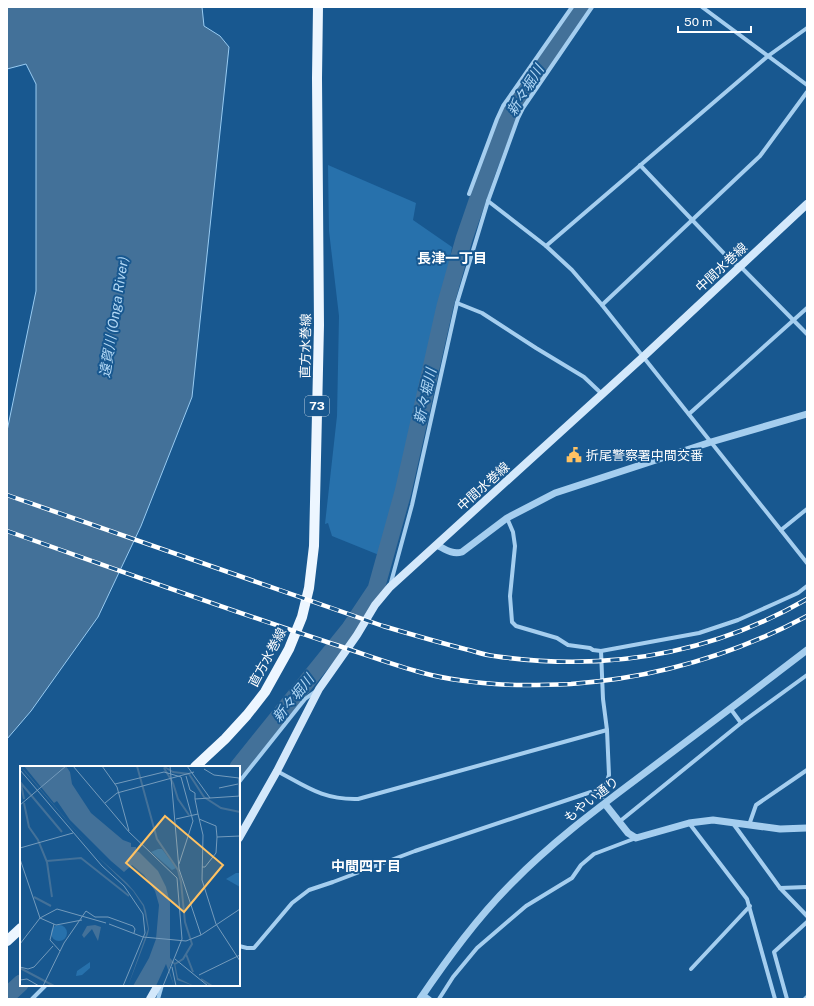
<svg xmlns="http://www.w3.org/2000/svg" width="814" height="1006" font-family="'Public Sans','Noto Sans JP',sans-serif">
<rect width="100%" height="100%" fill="#185890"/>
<polygon fill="#2771ac" points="328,165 416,203 413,220 452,247 424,395 379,555 332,536 328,523 325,524 337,416 339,316 329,231"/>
<polygon fill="#437199" stroke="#98cbf2" points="7,7 202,7 204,26 220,36 229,47 192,397 141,526 98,617 31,711 7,739 7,431 36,291 36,84 26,64 7,69"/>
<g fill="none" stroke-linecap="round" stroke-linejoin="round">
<g stroke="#437199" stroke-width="17">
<polyline points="238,767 350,628 376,589 403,492 445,306 464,239 487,172 511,109 581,7"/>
<polyline points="7,996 21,983"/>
</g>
<g stroke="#a5ceef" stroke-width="4">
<polyline points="702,7 807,85"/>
<polyline points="640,165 734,264 740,266 807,334"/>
<polyline points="469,194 497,119 503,106 572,7"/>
<polyline points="488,201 546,246 572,270 602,305 807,563"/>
<polyline points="546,246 768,56 807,28"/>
<polyline points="457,303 482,313 536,348 584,377 602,394"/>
<polyline points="602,305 760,156 807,92"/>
<polyline points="689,414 807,308"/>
<polyline points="507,518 513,532 515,546 510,596 512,622 516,626 557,638 568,645 590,648 593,650 601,651 699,633 738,620 776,603 798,593 807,586"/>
<polyline points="781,530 807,509"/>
<polyline points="390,586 412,505 457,303 488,201 518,118 523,108 592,7"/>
<polyline points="601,651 603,699 607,730 609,775 602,796 603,797"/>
<polyline points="730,708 741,723"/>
<path d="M277,771C307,787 323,800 358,799L607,730"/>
<polyline points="239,782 305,699 316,691"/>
<polyline points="619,822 741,723 807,675"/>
<polyline points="732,822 780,888 807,916"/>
<polyline points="689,823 747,899 775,999"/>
<polyline points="749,825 756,805 807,770"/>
<polyline points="780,888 807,887"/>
<polyline points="239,946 247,948 254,948 292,903 309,890 333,882 415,851 591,792 602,796"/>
<polyline points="691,969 750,906"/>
<polyline points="423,994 430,999"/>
<polyline points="32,999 46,985"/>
<polyline points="158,999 162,985"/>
<polyline points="439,999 453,977 477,948 526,906 572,878 581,865 594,854 636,838"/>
<polyline points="787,999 774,952 807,922"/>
<polyline points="805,999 807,997"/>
</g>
<g stroke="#a5ceef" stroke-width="7">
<path d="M437,545C445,549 452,555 462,552L507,518L555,493L711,442L807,414"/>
<polyline points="605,804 628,833 636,838 689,823 713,820 780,829 807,828"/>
<path d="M420,999C448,958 477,918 512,883C550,844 594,811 638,778C694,736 751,693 807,650"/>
</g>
<g stroke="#d3e8fb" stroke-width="8">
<polyline points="239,838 277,771 319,689 357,635 375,605 390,587 643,357 807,204"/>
<polyline points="150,999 158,985"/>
</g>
<g stroke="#edf6ff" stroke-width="10">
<polyline points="195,767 225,739 247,715 265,692 289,649 302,617 309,588 314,546 319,325 317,78 318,7"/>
<polyline points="7,941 21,928"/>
</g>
<defs>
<g id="rail">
<path d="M7,495L383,626C410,634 437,642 465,649C474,651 484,655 494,656C604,672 710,655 807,599"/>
<path d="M7,531C115,569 223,608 333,644C361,653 388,663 416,671C442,679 469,682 495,684C520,686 546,685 571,684C654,678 734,655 807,616"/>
</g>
</defs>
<use href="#rail" stroke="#fff" stroke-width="4.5"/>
<use href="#rail" stroke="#185890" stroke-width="3" stroke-dasharray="9" stroke-linecap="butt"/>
</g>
<defs>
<symbol id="civic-bare" viewBox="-9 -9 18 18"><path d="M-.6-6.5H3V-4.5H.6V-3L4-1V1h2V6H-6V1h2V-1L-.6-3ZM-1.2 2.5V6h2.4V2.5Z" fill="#ffc263" stroke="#185890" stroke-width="2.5" paint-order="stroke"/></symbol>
</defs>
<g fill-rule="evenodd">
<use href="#civic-bare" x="563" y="444" width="22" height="22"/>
</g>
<g text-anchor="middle" stroke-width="4" stroke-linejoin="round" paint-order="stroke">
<rect fill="#185890" stroke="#bacdde" stroke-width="1" x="305" y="396" width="24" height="20" rx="3"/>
<g font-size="12" font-weight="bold" fill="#fff">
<text x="317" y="410">73</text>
</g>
<g font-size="13" fill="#fff" stroke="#185890">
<text transform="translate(721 267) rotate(-43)" y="5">中間水巻線</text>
<text transform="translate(305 346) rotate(-89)" y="5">直方水巻線</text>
<text transform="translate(483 486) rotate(-42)" y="5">中間水巻線</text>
<text transform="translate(267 657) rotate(-62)" y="5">直方水巻線</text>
<text transform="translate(591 799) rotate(-38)" y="5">もやい通り</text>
</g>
<g font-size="13" fill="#fff" stroke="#185890" text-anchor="start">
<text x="586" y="460">折尾警察署中間交番</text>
</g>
<g font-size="14" font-style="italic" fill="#b1d8f6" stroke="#185890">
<text transform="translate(525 90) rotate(-58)" y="5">新々堀川</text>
<text transform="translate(114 317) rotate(-81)" y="5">遠賀川 (Onga River)</text>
<text transform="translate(425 396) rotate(-77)" y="5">新々堀川</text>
<text transform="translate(293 698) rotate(-51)" y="5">新々堀川</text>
</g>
<g font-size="14" font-weight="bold" fill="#fff" stroke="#185890">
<text x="452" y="263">長津一丁目</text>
<text x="366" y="871">中間四丁目</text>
</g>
</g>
<g transform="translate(20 766)">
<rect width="220" height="220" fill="#185890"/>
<path d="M138,83H142L156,102L152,104L131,86ZM216,107H220V121L206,113ZM31 167a8 8 0 1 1 16 0a8 8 0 1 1-16 0ZM70,196V202L62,209L56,210L57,205Z" fill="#2771ac"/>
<path d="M0,0L5,5L78,91L107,117L114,125L124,139L126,145L129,163L128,168L108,220L128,163L123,140L113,125L78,91ZM4,0H46L50,6L52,18L71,47L103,74L111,77V81H116V85L119,86L138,105L146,121L150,137V192L155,197L158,212L174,220L157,214L154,198L151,197L149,203L154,220L146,198L136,220H113L129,192L136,173L139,139L135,125L124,109L112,99L104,106L91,95L50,54L37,35L34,37ZM75,159L81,161L78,175L72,163L64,172L62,169L67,160Z" fill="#437199"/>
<path fill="none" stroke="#437199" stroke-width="2" d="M117,0L137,73L158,104L161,116L165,156L172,178L163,193L155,198M143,0L153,6L169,8L184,31L201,42L220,46M144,2L153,17M0,16L42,66M153,17L158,33L169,49M1,18L4,33M4,37L9,61L18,74L27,96L32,131M27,95L61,92L109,130M14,131L31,140M166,188L173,206M0,202L34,220M181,213L192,220"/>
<path fill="none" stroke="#749bbc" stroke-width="1" d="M53,0L109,66L157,112L162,173L143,220M82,0L97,21L109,65M150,0L159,103L181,169M167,0L190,32M184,3L194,9L219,12V30M0,4L82,100L104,120L123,148L125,167L103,220M166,10L170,24L175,27V33L220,30M95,18L144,6L161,11L173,55L159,98M199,22L218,18M85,37L97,27L174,6M0,39L46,0M178,48L183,69L182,114L196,158M156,53L178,48L175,33M179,53L196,60L197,71L196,87L185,101H182M197,71L220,70M0,82L53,67M0,93L20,152M20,152L36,159L62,154M34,158L30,174L40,185M89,158L123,171L166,175L181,169L220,143M196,158L220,195M0,178L20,152L37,143L86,157M155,193L188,220M0,201L8,203L14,201L33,180M152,201L156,220M179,209L220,189M0,214L7,213L19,220M23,220L44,177L66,145L75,151H88L113,160L115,163L114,167"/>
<path fill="#ffc263" fill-opacity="0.15" stroke="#ffc263" stroke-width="2" d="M145,50L203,99L164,146L106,97Z"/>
<rect width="220" height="220" fill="none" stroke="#fff" stroke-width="2"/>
</g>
<rect width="814" height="1006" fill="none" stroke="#ffffff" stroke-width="16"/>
<path d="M678 26v6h73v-6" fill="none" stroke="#ffffff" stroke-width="2"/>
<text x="684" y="26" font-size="12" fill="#ffffff" stroke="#185890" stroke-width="3" paint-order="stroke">50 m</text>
</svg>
